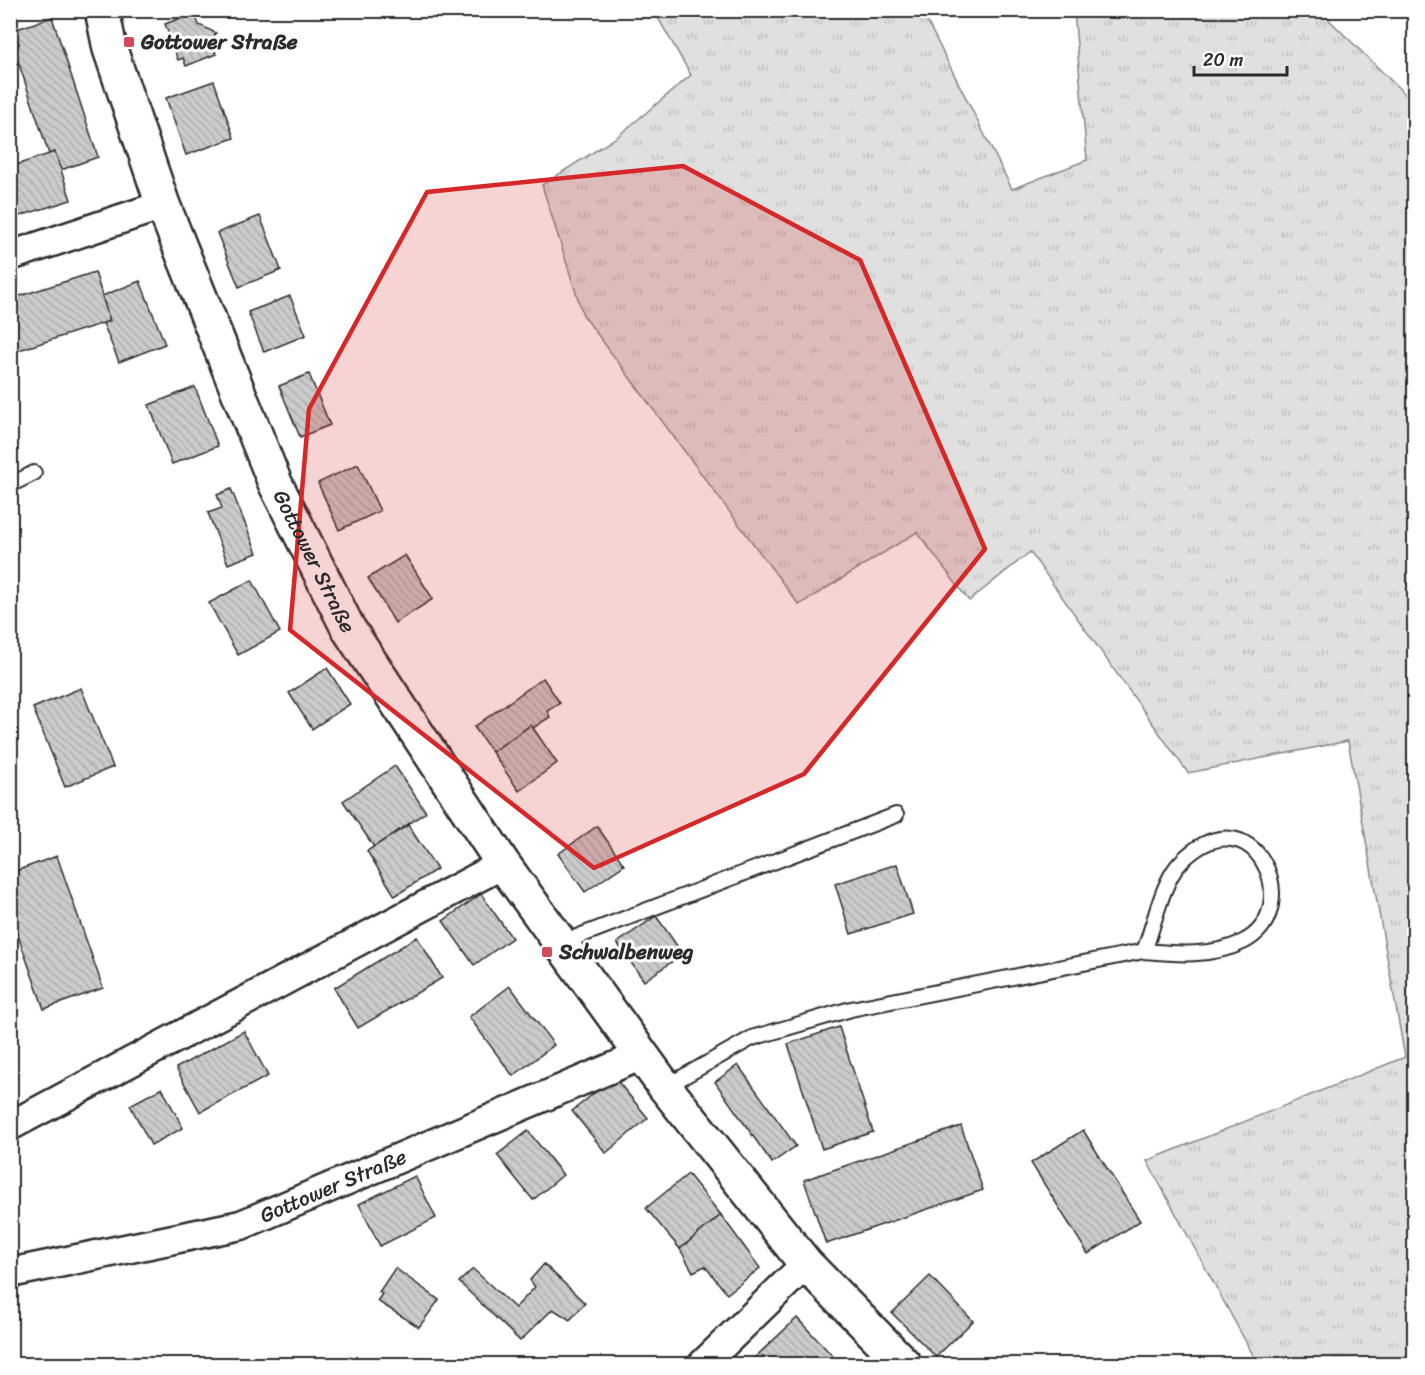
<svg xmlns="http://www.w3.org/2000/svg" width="1425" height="1375" font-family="Sriracha,sans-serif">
<defs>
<pattern id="grass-tufts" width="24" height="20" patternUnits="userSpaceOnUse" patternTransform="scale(1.5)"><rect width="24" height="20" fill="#e0e0e0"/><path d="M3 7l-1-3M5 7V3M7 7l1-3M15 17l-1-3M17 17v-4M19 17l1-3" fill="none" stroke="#c0c0c0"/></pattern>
<pattern id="building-back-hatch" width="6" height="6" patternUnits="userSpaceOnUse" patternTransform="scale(1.5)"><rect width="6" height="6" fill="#cbcbcb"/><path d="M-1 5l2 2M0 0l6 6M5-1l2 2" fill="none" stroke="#aeaeae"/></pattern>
</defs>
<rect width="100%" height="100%" fill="#fff"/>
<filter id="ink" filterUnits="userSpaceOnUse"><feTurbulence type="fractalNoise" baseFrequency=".0167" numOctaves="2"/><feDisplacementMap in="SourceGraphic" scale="12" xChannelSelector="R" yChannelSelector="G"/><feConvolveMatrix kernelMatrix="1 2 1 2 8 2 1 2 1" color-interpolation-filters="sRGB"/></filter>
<g filter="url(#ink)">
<polygon fill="url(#grass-tufts)" stroke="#868686" stroke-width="1.5" points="654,11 922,11 1012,189 1087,160 1074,11 1320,11 1414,103 1414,1364 1258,1364 1147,1161 1405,1057 1348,741 1188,773 1030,552 969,601 917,532 799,605 583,315 542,185 617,137 691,75"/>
<g fill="url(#building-back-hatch)" stroke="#2b2b2b" stroke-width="1.5">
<polygon points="194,13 199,25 216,33 212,41 216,54 186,66 183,58 178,60 165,24"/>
<polygon points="52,17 98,157 61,170 55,152 49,154 13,46 19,44 14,30"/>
<polygon points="10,18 19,44 10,47"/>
<polygon points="214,81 234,138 186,155 166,98"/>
<polygon points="55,152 71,200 10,219 10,167"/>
<polygon points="260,216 281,270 239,287 217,233"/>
<polygon points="95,272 110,321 10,353 10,299"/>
<polygon points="140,281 165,344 119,362 103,323 110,321 102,296"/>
<polygon points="290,296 306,335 264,352 248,312"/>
<polygon points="309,374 330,425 300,437 279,386"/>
<polygon points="195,387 218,446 172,464 149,405"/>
<polygon points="358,464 380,511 339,530 318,483"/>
<polygon points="231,489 257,553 228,564 208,513 222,508 217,495"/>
<polygon points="405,555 433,599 395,623 368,578"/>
<polygon points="252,580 280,632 238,655 209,603"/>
<polygon points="327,668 350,704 312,729 289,693"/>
<polygon points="543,678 560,703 547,711 550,717 533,728 531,725 492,752 474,727"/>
<polygon points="81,688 113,767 65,787 33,708"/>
<polygon points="531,725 557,763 519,791 492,752"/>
<polygon points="395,766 426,812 374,847 343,801"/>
<polygon points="408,825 437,869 395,896 367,851"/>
<polygon points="597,826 624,865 585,892 558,854"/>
<polygon points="57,856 103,988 44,1009 10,913 10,873"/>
<polygon points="897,864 913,914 851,934 835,884"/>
<polygon points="481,894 512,938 474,965 443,921"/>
<polygon points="656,916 683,954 644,981 617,943"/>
<polygon points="417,937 442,978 358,1028 334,988"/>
<polygon points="510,986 554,1045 513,1076 469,1017"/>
<polygon points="839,1027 873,1132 822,1149 788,1044"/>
<polygon points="244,1031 268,1076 200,1112 176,1068"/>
<polygon points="738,1065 796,1146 772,1163 715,1082"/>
<polygon points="614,1077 648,1118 606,1153 572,1111"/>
<polygon points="162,1088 183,1128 151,1145 130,1105"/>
<polygon points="961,1126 983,1190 826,1244 804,1180"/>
<polygon points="1083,1130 1140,1221 1088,1254 1031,1163"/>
<polygon points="528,1131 563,1175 533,1200 497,1155"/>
<polygon points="688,1174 721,1215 680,1249 646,1208"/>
<polygon points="415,1176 436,1218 380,1246 359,1204"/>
<polygon points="721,1215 760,1268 727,1294 705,1266 693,1272 680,1249"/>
<polygon points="544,1264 585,1303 570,1320 553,1309 520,1341 459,1282 473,1269 515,1308 535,1287 530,1280"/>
<polygon points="395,1268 439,1300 419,1327 377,1301 382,1294 379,1292"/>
<polygon points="930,1276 973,1321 936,1357 892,1313"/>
<polygon points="797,1318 840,1364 750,1364 749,1363"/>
</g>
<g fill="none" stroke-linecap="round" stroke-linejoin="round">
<defs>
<g id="lane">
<polyline points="10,485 34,473"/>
<polyline points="561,943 896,815"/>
<path d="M665,1087L752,1038L851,1009L1144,951C1154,926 1162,882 1180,863C1253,787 1308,910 1243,942C1212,957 1177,954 1144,951"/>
</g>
<g id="street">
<polyline points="10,256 163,205"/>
<polyline points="10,1126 503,864"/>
<path id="s1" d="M10,1273L241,1225L642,1055"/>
<polyline points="703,1364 806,1264"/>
</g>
<g id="secondary">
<path id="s2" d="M102,10L110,49L163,205L275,483L348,628L503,864L665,1087L806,1264L904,1364"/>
</g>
</defs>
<use href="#lane" stroke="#2b2b2b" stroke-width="18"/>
<use href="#street" stroke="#2b2b2b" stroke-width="33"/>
<use href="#secondary" stroke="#2b2b2b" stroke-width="38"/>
<use href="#lane" stroke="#fff" stroke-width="14"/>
<use href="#street" stroke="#fff" stroke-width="28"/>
<use href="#secondary" stroke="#fff" stroke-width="33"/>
</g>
</g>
<path fill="#d62828" fill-opacity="0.2" stroke="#d62828" stroke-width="4.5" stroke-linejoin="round" d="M683,166L860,260L985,549L804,774L594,868L290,630L309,409L427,192Z"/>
<g fill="#d1495b" stroke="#fff" stroke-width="2">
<rect x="123" y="36" width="12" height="12" rx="3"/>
<rect x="541" y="946" width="12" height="12" rx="3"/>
</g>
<g text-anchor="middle" stroke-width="6" stroke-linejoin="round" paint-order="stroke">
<g font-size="21" font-weight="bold" fill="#2b2b2b" stroke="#fff" text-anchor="start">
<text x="141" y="49">Gottower Straße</text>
<text x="559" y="959">Schwalbenweg</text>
</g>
<g font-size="21" fill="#2b2b2b" stroke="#fff">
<text dy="7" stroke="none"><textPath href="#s2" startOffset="592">Gottower Straße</textPath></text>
<text dy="7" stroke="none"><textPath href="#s1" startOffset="336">Gottower Straße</textPath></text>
</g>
</g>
<rect width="1425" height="1375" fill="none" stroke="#fff" stroke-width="36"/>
<rect x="18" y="18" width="1389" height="1339" fill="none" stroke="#2b2b2b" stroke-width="2" filter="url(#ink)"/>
<path d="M1194 66v9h93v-9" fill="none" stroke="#2b2b2b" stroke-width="3"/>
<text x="1203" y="66" font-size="18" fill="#2b2b2b" stroke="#ffffff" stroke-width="4.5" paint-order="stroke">20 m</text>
</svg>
